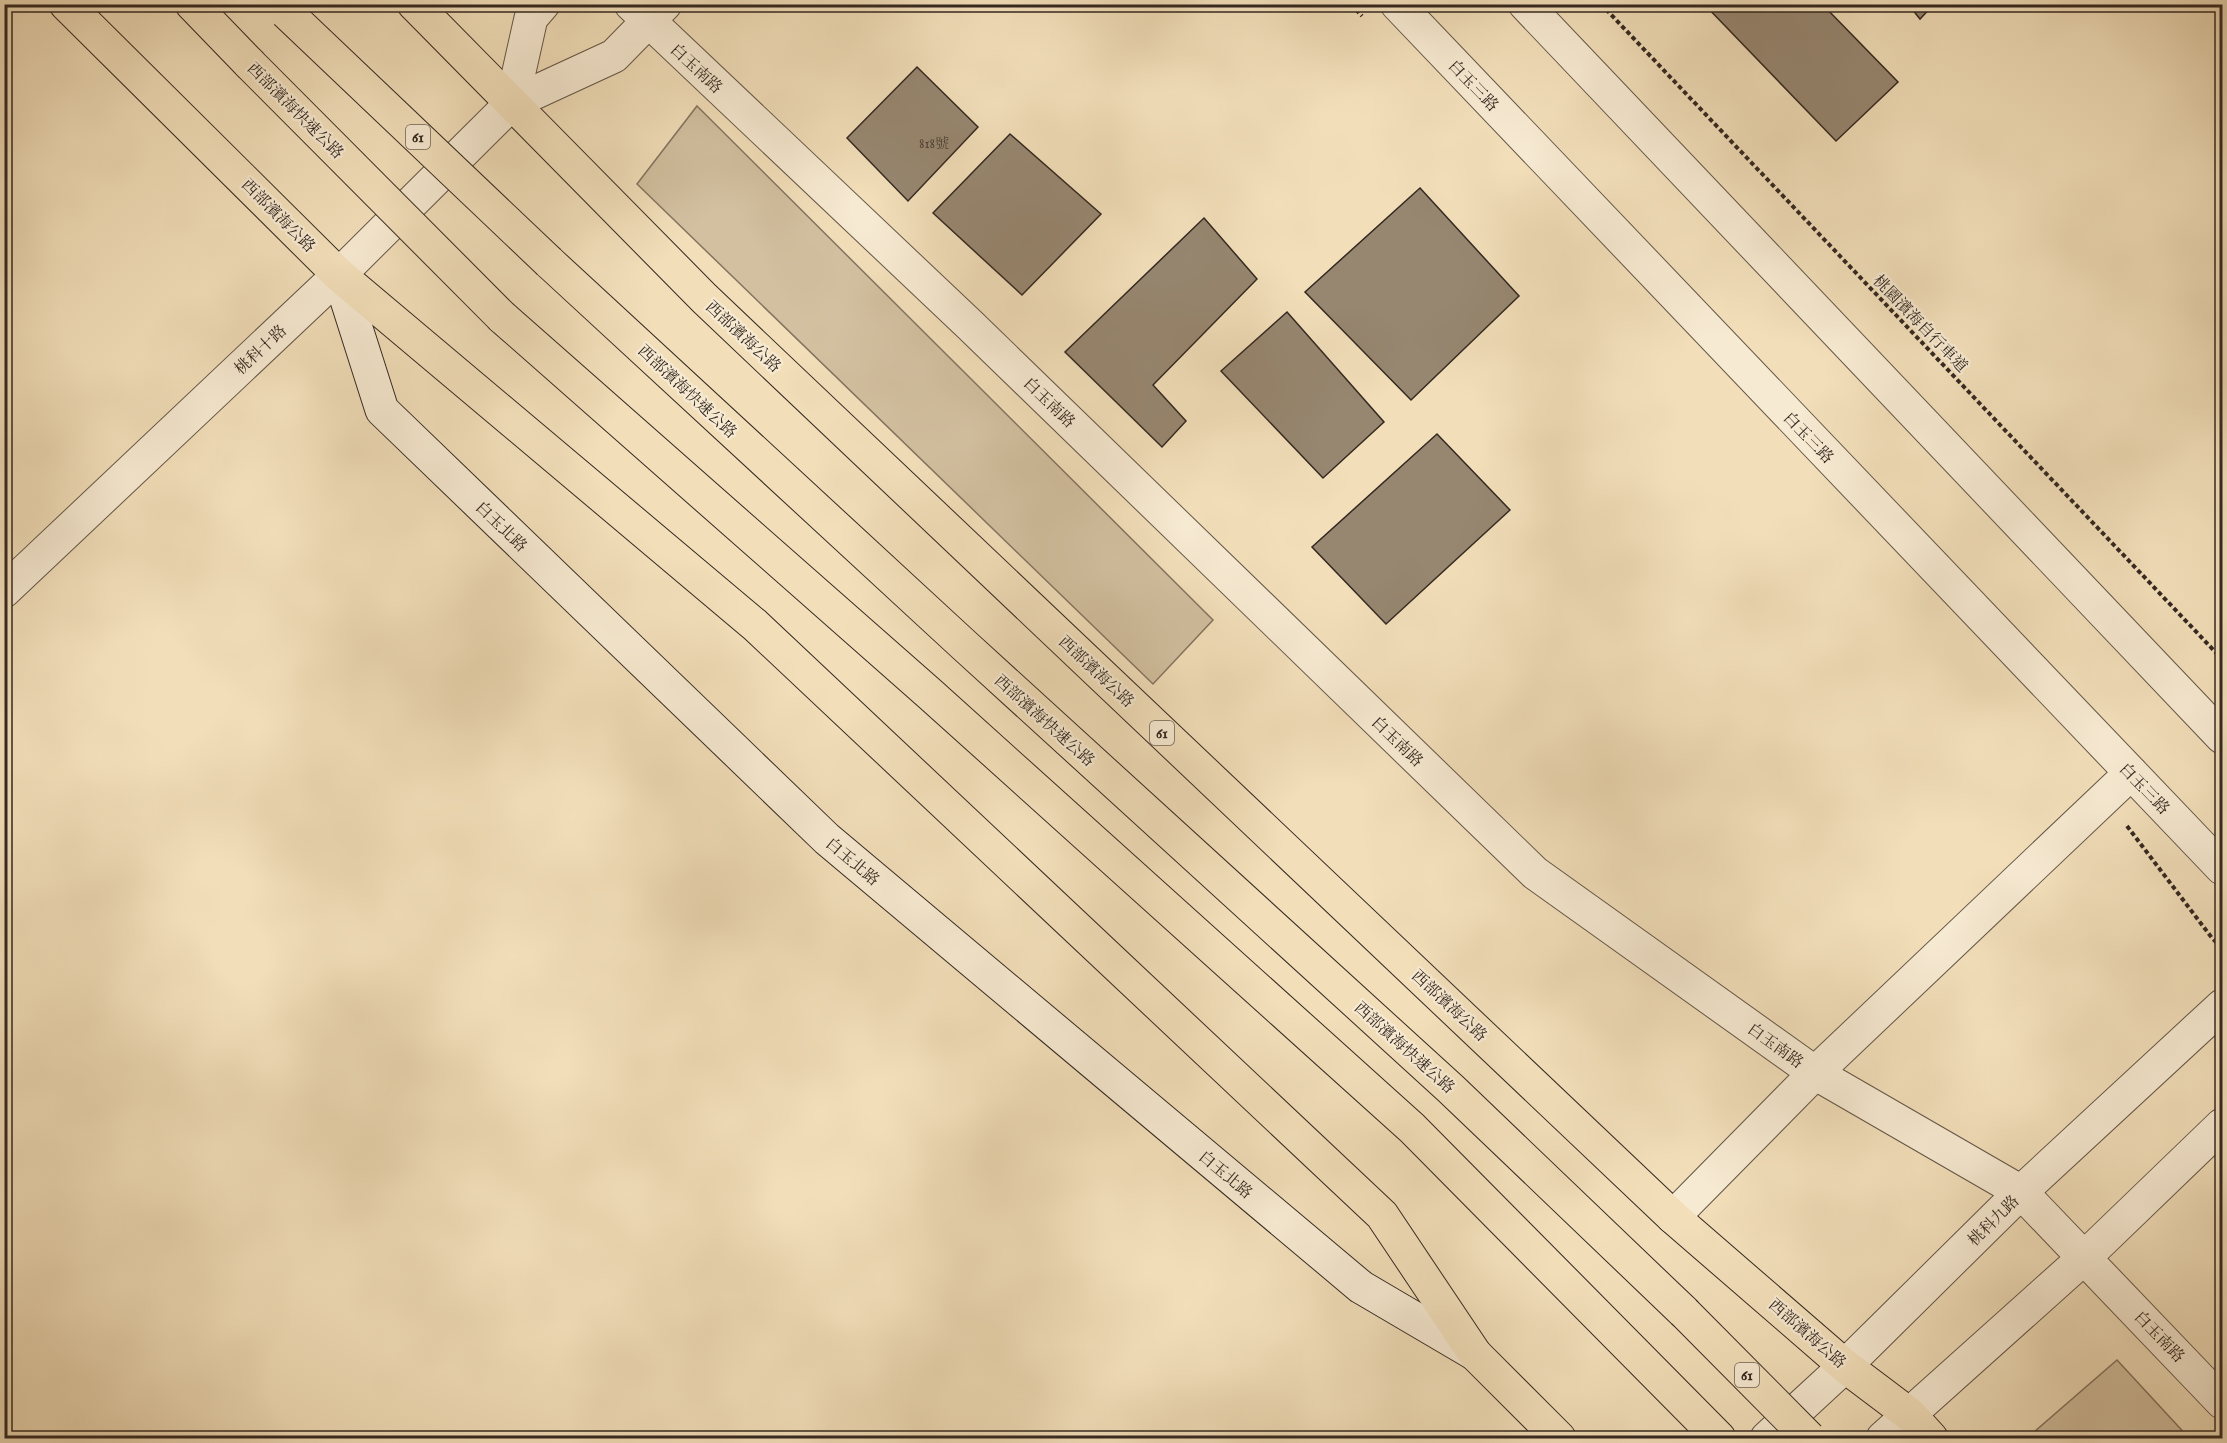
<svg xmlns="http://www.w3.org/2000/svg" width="2227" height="1443" font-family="'IM FELL English','Noto Serif TC',serif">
<rect width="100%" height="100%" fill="#f2dfba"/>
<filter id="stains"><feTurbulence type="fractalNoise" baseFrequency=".00333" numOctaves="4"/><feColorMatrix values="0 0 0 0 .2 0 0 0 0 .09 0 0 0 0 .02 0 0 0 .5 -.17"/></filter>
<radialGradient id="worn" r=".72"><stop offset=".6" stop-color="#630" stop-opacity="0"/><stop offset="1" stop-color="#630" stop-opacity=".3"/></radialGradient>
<g fill="#d2c0a0" stroke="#837460" stroke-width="1.5">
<polygon points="697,106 1213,620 1153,684 637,184"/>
<polygon points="2117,1360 2189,1438 2027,1438"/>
</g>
<g fill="#978771" stroke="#342821" stroke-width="1.5">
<polygon points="1704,4 1822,4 1898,82 1836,141"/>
<polygon points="1908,4 1934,4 1920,19"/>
<polygon points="917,67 978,127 908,201 847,138"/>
<polygon points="1010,134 1101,214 1022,295 933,213"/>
<polygon points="1420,188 1519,296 1411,400 1305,292"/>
<polygon points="1204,218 1257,279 1153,385 1186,421 1162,447 1065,352"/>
<polygon points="1287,312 1384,422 1323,478 1221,371"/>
<polygon points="1437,434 1510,510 1386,624 1312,547"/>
</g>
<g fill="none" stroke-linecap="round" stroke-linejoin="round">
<defs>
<g id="street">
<polyline points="631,4 970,325 1535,873 1815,1073 2021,1192 2222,1402"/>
<polyline points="1397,4 2222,868"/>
<polyline points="1525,4 2222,737"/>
<polyline points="512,103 531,18 543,4"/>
<polyline points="4,591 345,269 512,103 614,56 665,4"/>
<polyline points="1673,1217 1815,1073 2131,773"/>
<polyline points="1767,1438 1845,1366 2021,1192 2222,1006"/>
<polyline points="1883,1438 2085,1257 2222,1125"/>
</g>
<polyline id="secondary" points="339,275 382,410 827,839 1361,1287 1475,1354"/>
<g id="primary">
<polyline points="66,4 339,275 755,625 1382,1215 1475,1354 1559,1438"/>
<polyline points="414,4 704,298 1673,1217 1845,1366 1910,1415 1931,1438"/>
</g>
<g id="highway">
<polyline points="192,4 250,64"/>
<polyline points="549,262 964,645 1451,1089 1684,1312"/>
<polyline points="502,317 930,694 1412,1128 1719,1438"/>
</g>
</defs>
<use href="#street" stroke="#645647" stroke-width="35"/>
<use href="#secondary" stroke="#342821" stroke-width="35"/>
<use href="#primary" stroke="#342821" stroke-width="35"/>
<use href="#highway" stroke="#342821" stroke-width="35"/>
<g stroke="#342821" stroke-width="4" stroke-dasharray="4.5 3" stroke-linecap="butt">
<polyline points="1351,4 1362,16"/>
<polyline points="1601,4 2222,659"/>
<polyline points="2127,826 2212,938 2222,948"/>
</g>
<use href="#street" stroke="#f7ead2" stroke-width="33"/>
<use href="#secondary" stroke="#f7ead2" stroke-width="33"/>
<use href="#primary" stroke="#f2dfba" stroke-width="33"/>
<use href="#highway" stroke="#f2dfba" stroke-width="33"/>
<defs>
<g id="highway-bridge">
<polyline points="286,12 549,262"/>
<polyline points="250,64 502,317"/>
<polyline points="1684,1312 1809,1438"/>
</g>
</defs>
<use href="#highway-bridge" stroke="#342821" stroke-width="35" stroke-linecap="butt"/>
<use href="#highway-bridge" stroke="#f2dfba" stroke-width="33"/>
</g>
<g text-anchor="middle" stroke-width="4.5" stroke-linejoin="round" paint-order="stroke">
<g font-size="14" fill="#4d4035">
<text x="934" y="148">818號</text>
</g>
<g fill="#f7ead2" stroke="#6e6256" stroke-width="1.5">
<rect x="406" y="125" width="24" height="24" rx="4.5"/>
<rect x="1150" y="721" width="24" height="24" rx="4.5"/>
<rect x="1735" y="1363" width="24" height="24" rx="4.5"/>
</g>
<g font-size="15" font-weight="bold" fill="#342821">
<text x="418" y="142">61</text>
<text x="1162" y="738">61</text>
<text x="1747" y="1380">61</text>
</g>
<g font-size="16" fill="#342821" stroke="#f7ead2">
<text transform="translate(697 68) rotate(43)" y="6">白玉南路</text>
<text transform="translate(1474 85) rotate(46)" y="6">白玉三路</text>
<text transform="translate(296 110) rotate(45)" y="6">西部濱海快速公路</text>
<text transform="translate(279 215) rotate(45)" y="6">西部濱海公路</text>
<text transform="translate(1921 323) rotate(46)" y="6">桃園濱海自行車道</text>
<text transform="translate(744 336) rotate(43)" y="6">西部濱海公路</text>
<text transform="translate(260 349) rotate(-43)" y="6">桃科十路</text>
<text transform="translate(688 391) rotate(43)" y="6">西部濱海快速公路</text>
<text transform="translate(1050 402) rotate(44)" y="6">白玉南路</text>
<text transform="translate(1809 437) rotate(46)" y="6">白玉三路</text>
<text transform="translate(502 526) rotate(44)" y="6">白玉北路</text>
<text transform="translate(1097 671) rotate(43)" y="6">西部濱海公路</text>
<text transform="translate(1045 720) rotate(42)" y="6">西部濱海快速公路</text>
<text transform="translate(1398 741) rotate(44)" y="6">白玉南路</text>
<text transform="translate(2145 788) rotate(46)" y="6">白玉三路</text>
<text transform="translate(853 861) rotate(40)" y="6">白玉北路</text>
<text transform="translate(1450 1005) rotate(43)" y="6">西部濱海公路</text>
<text transform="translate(1776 1045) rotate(36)" y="6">白玉南路</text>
<text transform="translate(1405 1047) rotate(42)" y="6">西部濱海快速公路</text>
<text transform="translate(1226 1174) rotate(40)" y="6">白玉北路</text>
<text transform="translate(1993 1220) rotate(-45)" y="6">桃科九路</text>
<text transform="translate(1808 1333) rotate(41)" y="6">西部濱海公路</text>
<text transform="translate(2160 1336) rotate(46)" y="6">白玉南路</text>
</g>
</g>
<rect width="2227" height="1443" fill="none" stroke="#f2dfba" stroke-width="24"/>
<rect x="6" y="6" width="2215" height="1431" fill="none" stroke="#342821" stroke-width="3"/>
<rect x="12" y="12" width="2203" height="1419" fill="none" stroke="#342821" stroke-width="1.5"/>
<rect width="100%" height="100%" filter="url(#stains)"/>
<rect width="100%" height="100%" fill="url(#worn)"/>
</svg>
